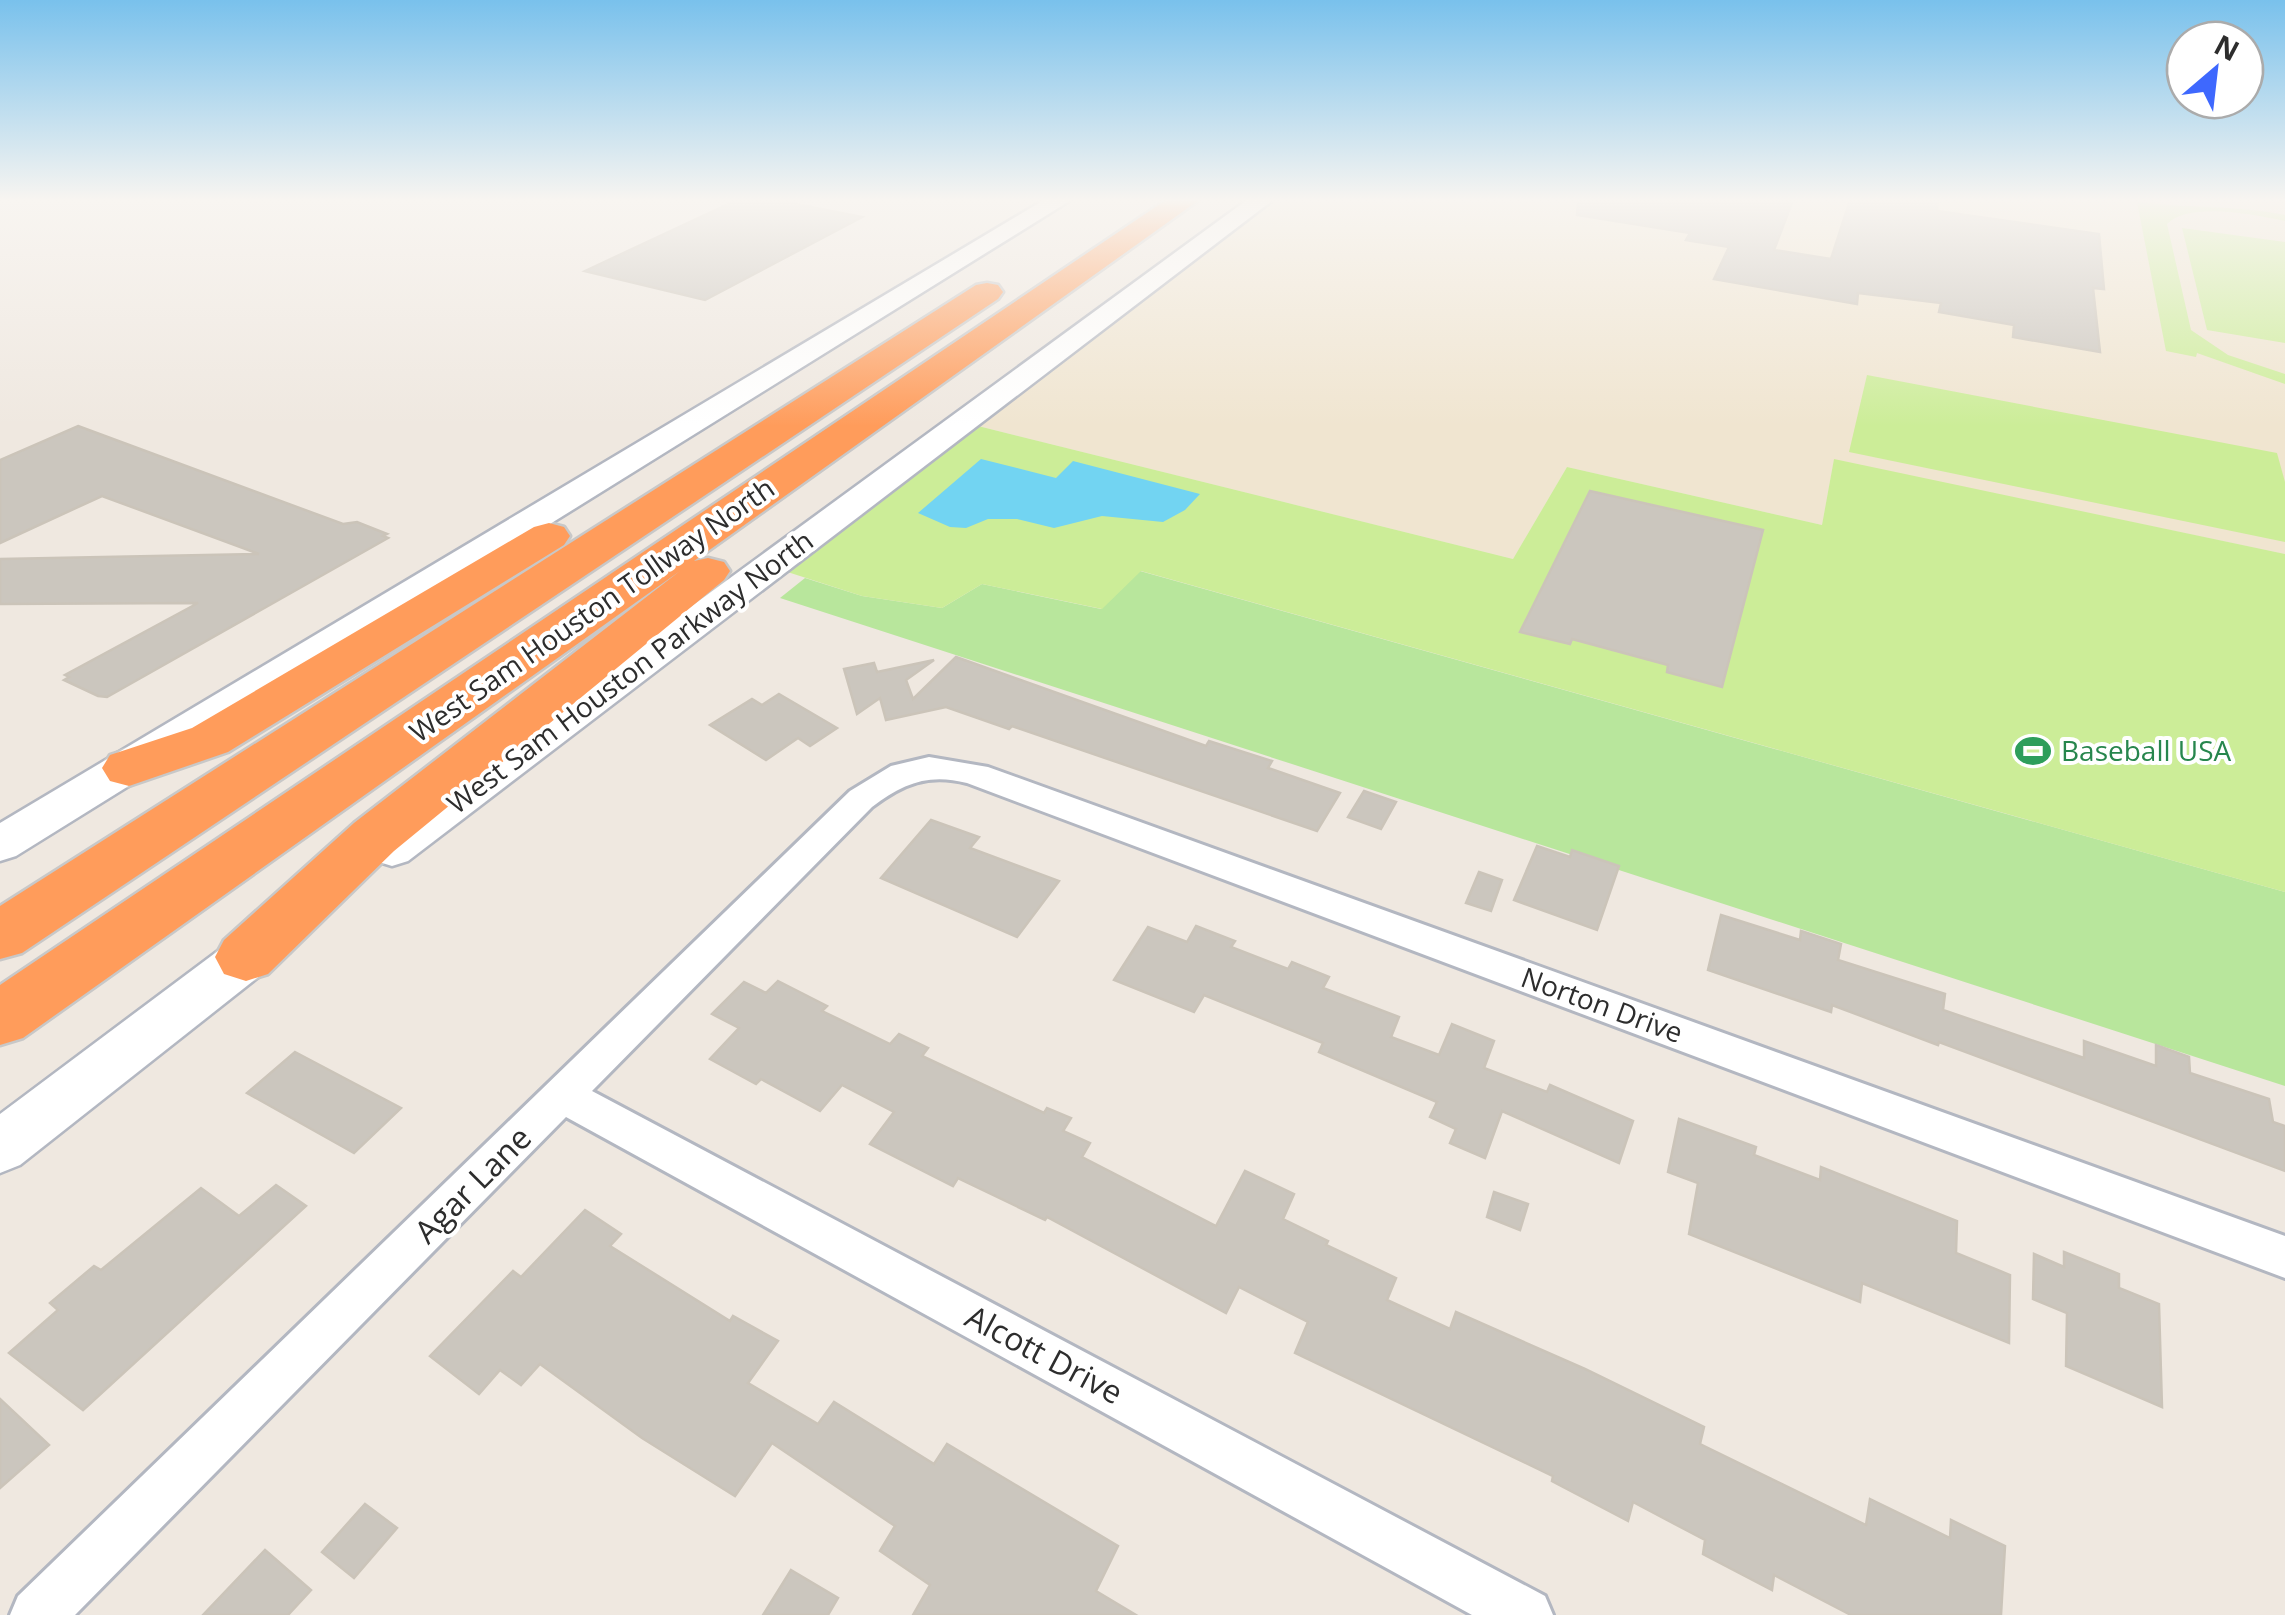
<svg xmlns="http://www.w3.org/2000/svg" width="2285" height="1615" font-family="'Open Sans',sans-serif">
<rect width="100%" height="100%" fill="#efe8e0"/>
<polygon fill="#f0e5d0" points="1262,200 2285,200 2285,554 1834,460 1822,525 1567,467 1513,559 966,423"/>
<polygon fill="#b8e69c" points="1140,571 2285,892 2285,1086 780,598 805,578 862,596 942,608 982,584 1101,609"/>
<g fill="#cced98">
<path d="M2137,202C2184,208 2235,205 2285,215V221C2256,215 2189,201 2167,224L2191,330L2228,355L2285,374V384L2197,353L2196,357L2166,351Z"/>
<polygon points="2182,228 2285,242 2285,343 2207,330"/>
<polygon points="1867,375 2277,453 2285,482 2285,542 1849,452"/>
<polygon points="966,423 1513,559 1567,467 1822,525 1834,459 2285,554 2285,892 1141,571 1102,609 982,584 942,608 862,596 772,567"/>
</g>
<polygon fill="#72d4f2" points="981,459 1056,478 1073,461 1200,494 1185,510 1163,522 1102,516 1054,528 1017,519 988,519 966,528 950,527 918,513"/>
<g fill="#cbc6be" stroke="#cbc4b9" stroke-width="2.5">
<polygon points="737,200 776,200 862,217 705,300 585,271"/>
<polygon points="1578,200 1793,200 1774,250 1831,259 1850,200 1938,200 1937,211 2099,234 2104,289 2093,288 2100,352 2013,337 2014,325 1939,312 1941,303 1858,293 1857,304 1714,279 1729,247 1686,240 1690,233 1577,215"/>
<polygon points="78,426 343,524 357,522 387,534 383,536 388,538 107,697 98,696 64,680 69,677 65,675 198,603 0,604 0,559 259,554 102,496 0,543 0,460"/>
<polygon points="1590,491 1763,530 1722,687 1667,672 1668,665 1572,639 1570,644 1520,632"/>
<polygon points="956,657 1206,746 1209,741 1272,761 1268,768 1340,793 1317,831 1012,726 1009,729 946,707 886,720 880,698 857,714 844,669 874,663 877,672 934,660 906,680 913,699"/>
<polygon points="779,694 837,728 810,746 798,738 766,760 710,725 752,699 762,705"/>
<polygon points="1364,791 1396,802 1381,829 1348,817"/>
<polygon points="931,820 979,837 970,848 1059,881 1017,937 881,878"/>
<polygon points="1537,846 1570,857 1572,850 1619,866 1597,930 1514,900"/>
<polygon points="1479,872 1502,880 1491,911 1466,903"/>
<polygon points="1721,915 1800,940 1801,931 1841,944 1838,960 1945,994 1943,1010 2084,1058 2084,1041 2156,1066 2156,1045 2189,1057 2190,1073 2269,1099 2273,1122 2285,1126 2285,1171 1939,1042 1938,1045 1832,1005 1831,1012 1708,970"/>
<polygon points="1196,926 1235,941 1231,947 1288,969 1292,962 1329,977 1323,988 1399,1017 1391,1037 1439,1055 1452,1024 1494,1041 1484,1068 1547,1092 1550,1085 1633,1121 1619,1163 1502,1111 1485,1158 1450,1143 1456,1129 1430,1117 1437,1102 1319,1052 1323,1043 1204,995 1194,1012 1114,980 1148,927 1187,942"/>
<polygon points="778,981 827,1006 822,1011 890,1044 899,1034 928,1048 922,1056 1044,1113 1047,1108 1071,1118 1063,1131 1090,1143 1082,1157 1216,1226 1245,1171 1294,1194 1283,1219 1328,1241 1326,1245 1396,1278 1387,1300 1450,1329 1456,1312 1585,1369 1704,1427 1700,1444 1866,1525 1870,1499 1950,1538 1951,1520 2005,1546 2001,1615 1851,1615 1774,1575 1772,1590 1703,1554 1705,1540 1633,1502 1628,1521 1552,1481 1553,1476 1295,1353 1308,1322 1239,1287 1226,1313 1047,1217 1045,1220 958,1178 953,1186 870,1144 894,1112 842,1085 820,1111 761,1079 756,1084 710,1059 739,1028 712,1014 744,982 766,993"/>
<polygon points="295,1052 401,1108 354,1153 247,1093"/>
<polygon points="1679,1119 1756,1147 1754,1155 1820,1180 1821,1167 1957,1221 1956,1253 2010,1275 2009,1343 1862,1283 1860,1302 1689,1234 1698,1183 1668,1172"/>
<polygon points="276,1185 306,1206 83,1410 9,1353 58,1310 50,1303 94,1266 101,1270 201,1188 239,1216"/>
<polygon points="1494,1192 1528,1204 1520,1230 1487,1217"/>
<polygon points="585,1210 621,1234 610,1246 730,1321 733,1316 778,1341 748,1383 818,1424 834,1402 934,1464 947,1444 1118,1546 1096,1591 1136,1615 913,1615 930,1585 880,1551 895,1526 772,1443 735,1496 642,1438 540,1364 521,1385 500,1370 479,1394 430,1356 513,1271 521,1277"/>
<polygon points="2064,1252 2119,1274 2119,1288 2159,1304 2162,1407 2066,1366 2067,1313 2033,1299 2034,1254 2064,1267"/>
<polygon points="0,1399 49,1445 0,1488"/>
<polygon points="365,1504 397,1528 354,1578 322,1552"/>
<polygon points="265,1550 311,1590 288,1615 203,1615"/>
<polygon points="791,1570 838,1598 828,1615 763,1615"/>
</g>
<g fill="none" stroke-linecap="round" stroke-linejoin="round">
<defs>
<path id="street" d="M929,757L988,767L2285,1236V1278L967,783C929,773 903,783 872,807L592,1091L1545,1596L1553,1615H1472L566,1117L75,1615H10L18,1596L850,791L891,766Z"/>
<g id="secondary">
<polygon points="1044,200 1071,200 16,856 0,861 0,823"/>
<polygon points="1247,200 1273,200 408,861 392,866 376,861 369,849 376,837"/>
<polygon points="272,919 290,924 297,938 290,952 20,1165 0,1173 0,1114 254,924"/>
</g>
<g id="highway">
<polygon points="1166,200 1199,200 694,561 708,558 724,562 730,571 724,580 394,851 268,974 246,981 224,974 215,957 224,940 354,823 680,571 23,1038 0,1045 0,985"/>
<polygon points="987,283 998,285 1003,292 998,299 22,953 0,959 0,906 976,285"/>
<polygon points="549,523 564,527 570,536 564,545 228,752 129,786 110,781 102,768 110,755 192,728 534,527"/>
</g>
</defs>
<use href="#street" stroke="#b3b7c1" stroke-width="6"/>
<use href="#secondary" stroke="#b3b7c1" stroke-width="5"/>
<use href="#highway" stroke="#c8c8c8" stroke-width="5"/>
<use href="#street" fill="#fff" fill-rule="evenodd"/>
<use href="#secondary" fill="#fff" fill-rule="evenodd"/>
<use href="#highway" fill="#ff9c5b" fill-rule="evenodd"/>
</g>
<linearGradient id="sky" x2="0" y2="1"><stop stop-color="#79c1ec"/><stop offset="0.47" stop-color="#f8f5f1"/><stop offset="1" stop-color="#f8f5f1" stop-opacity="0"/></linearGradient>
<rect width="2285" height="426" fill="url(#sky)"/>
<defs>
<symbol id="stadium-bare" viewBox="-9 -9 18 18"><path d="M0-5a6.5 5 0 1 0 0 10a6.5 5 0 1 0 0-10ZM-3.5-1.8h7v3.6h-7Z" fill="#2e9e5b" stroke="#fff" stroke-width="2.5" paint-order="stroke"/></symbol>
</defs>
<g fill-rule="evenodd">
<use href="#stadium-bare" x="2008" y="726" width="50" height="50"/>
</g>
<g text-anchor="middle" stroke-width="8" stroke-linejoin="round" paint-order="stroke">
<g font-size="28" fill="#2d2d2d" stroke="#fff">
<text transform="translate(592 610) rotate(-35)" y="10">West Sam Houston Tollway North</text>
<text transform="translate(630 672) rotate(-37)" y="10">West Sam Houston Parkway North</text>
<text transform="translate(1602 1005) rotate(20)" y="10">Norton Drive</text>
</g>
<g font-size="28" fill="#27864d" stroke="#fff" text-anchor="start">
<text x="2061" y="761">Baseball USA</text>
</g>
<g font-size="32" fill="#2d2d2d" stroke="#fff">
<text transform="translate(473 1185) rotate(-45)" y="11">Agar Lane</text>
<text transform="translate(1044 1355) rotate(28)" y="11">Alcott Drive</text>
</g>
</g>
<g transform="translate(2215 70) rotate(28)"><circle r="48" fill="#ffffff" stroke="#ababab" stroke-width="2.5"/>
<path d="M0-8L18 38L0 25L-18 38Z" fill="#3e68fe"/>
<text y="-15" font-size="28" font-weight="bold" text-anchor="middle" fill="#2d2d2d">N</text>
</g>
</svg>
